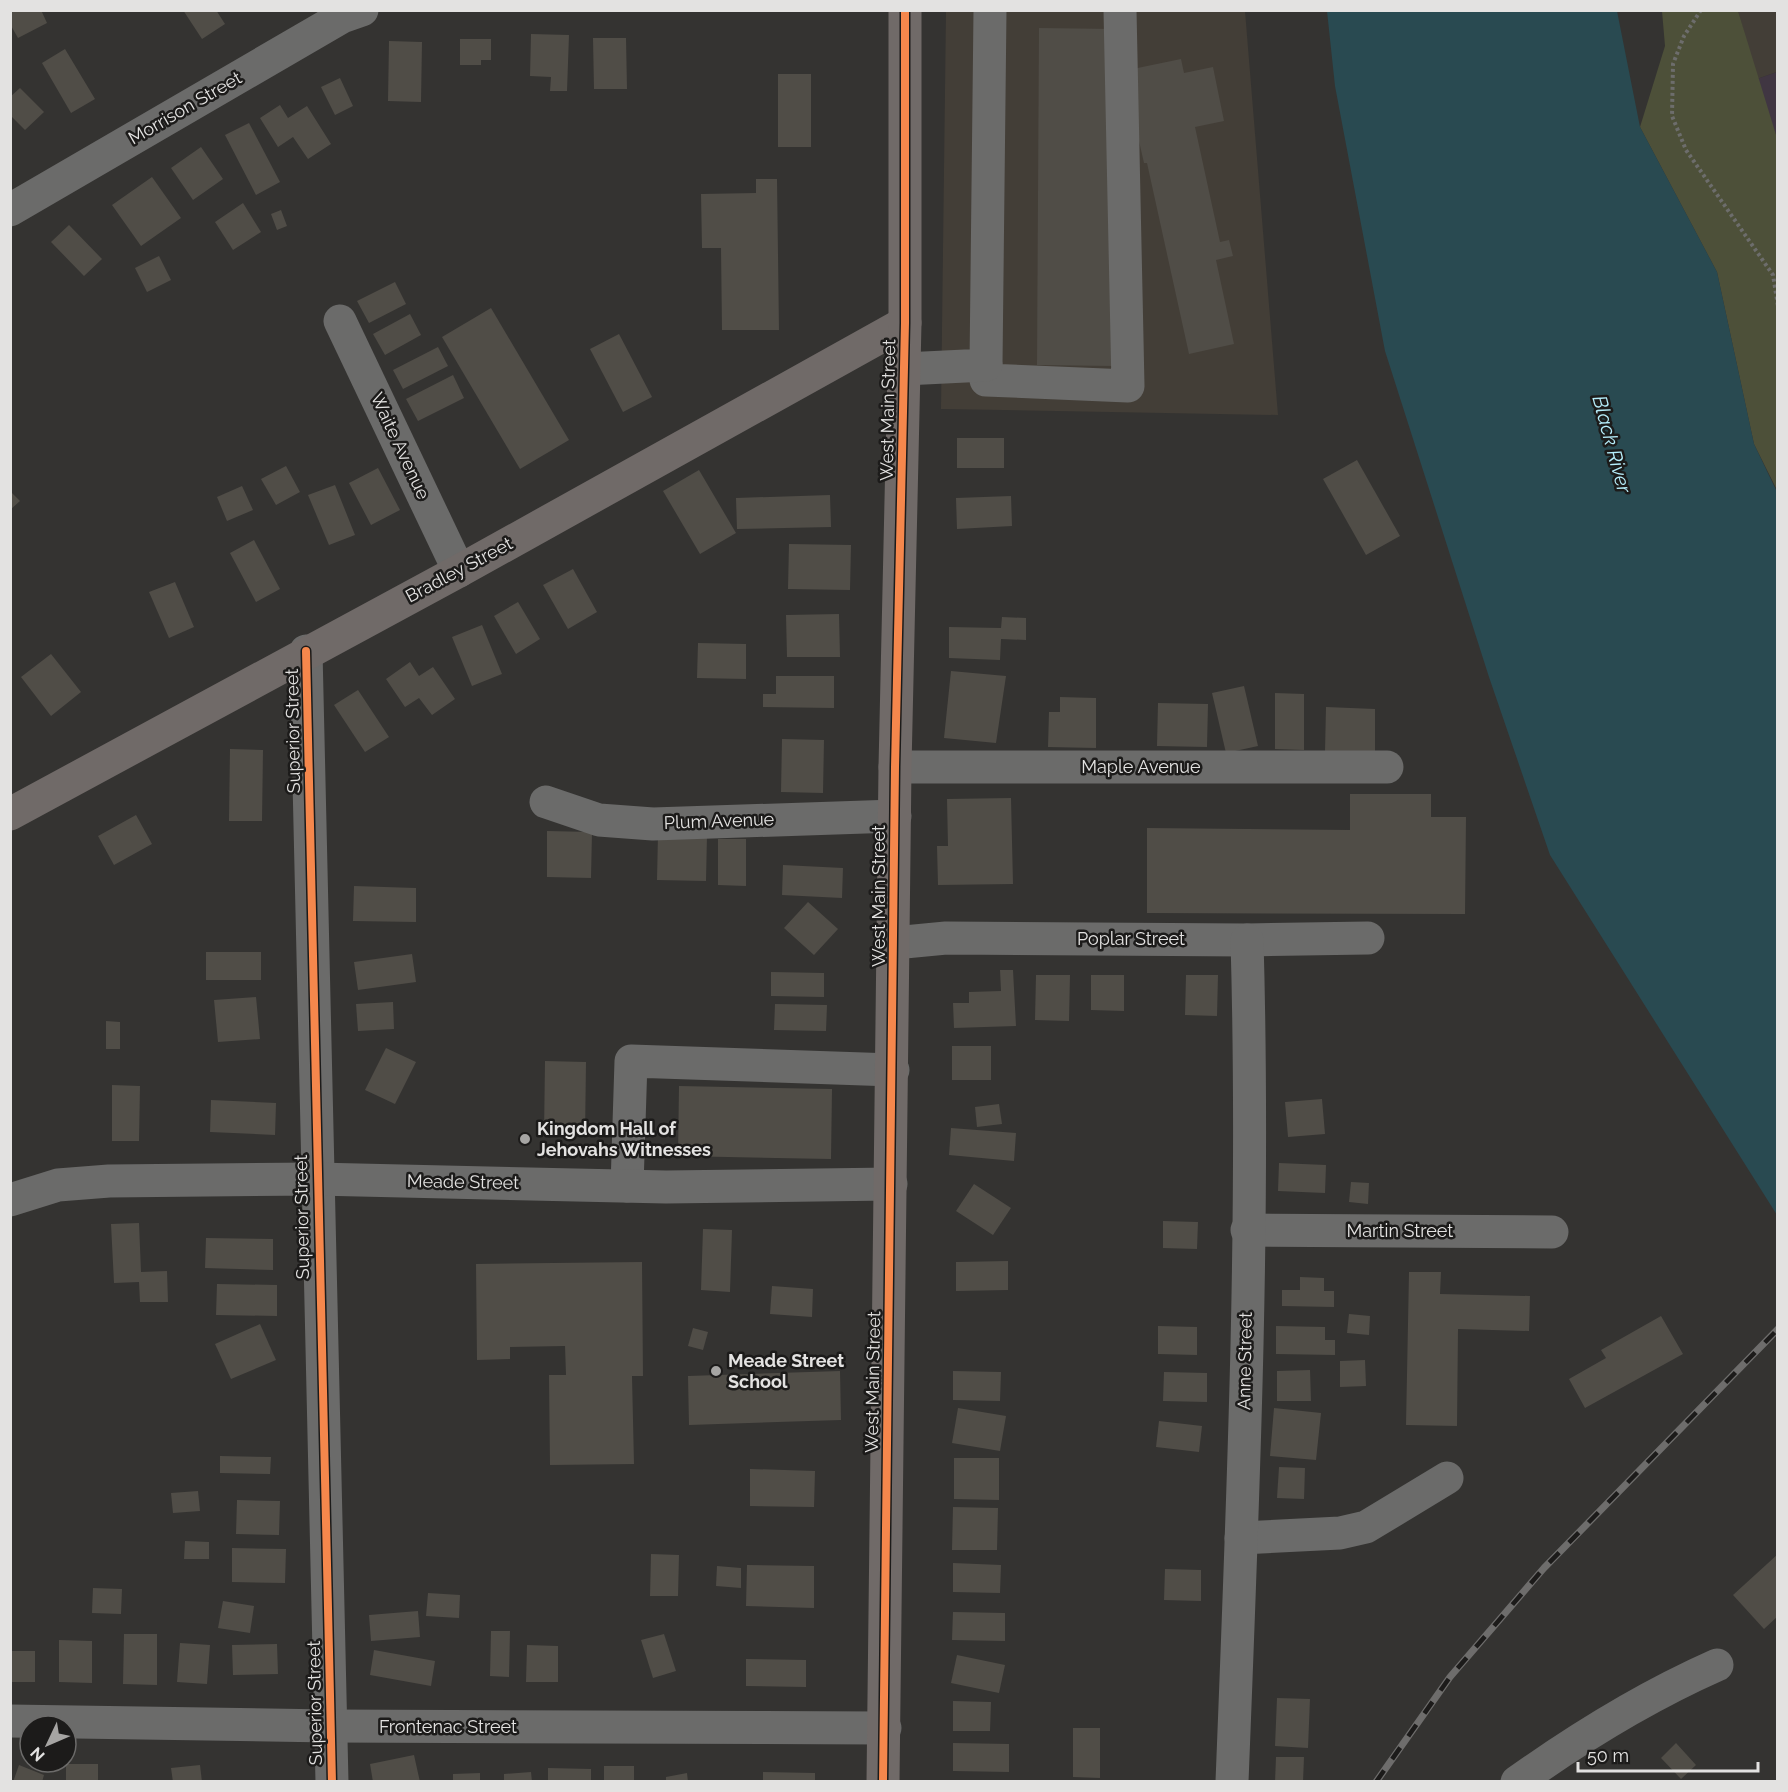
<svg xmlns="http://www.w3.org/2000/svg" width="1788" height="1792" font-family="Raleway,sans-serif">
<rect width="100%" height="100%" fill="#343331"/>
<g fill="#433e37">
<polygon points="946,11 1245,11 1278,415 941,409"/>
<polygon points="1738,11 1777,11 1777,72 1757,79"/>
</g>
<polygon fill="#403642" points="1777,72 1777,138 1757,79"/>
<polygon fill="#4d5039" points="1662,11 1738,11 1777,138 1777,490 1754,444 1717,272 1640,127 1665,46"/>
<polygon fill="#294a51" points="1327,11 1617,11 1640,127 1717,272 1754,444 1777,492 1777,1215 1550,855 1489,677 1385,351 1335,86"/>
<g fill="#504d47">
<polygon points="10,10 41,10 47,23 18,38 10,24"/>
<polygon points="183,10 216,10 225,24 202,39"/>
<polygon points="1039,28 1115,29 1113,366 1037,365"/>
<polygon points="531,34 569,35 567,91 550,91 551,77 530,76"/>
<polygon points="593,38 626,38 627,89 594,89"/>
<polygon points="460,39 491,39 491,60 481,60 481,65 460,65"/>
<polygon points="389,41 422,42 421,102 388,101"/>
<polygon points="65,49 95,99 71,113 42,63"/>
<polygon points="1181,59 1184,73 1213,67 1224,121 1195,127 1220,242 1229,240 1233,256 1216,260 1234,344 1189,354 1147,163 1144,163 1123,71"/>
<rect x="778" y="74" width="33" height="73"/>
<polygon points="340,78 353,106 335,115 321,87"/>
<polygon points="20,88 44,112 25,130 10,115 10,97"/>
<polygon points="280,105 288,118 307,106 331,144 308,159 293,137 278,147 260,118"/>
<polygon points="249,123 280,182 256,195 225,135"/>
<polygon points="201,147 223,179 193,200 171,168"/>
<polygon points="152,177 181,218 141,246 112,205"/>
<polygon points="756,179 777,179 779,330 722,330 721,248 702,248 701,194 756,193"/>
<polygon points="243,203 261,232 233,250 215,222"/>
<polygon points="281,210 287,226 277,230 271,214"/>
<polygon points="69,225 102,259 84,276 51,242"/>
<polygon points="159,256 171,280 147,292 135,268"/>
<polygon points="395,282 406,304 369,323 357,301"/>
<polygon points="491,308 569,440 520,469 442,337"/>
<polygon points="410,314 421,335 385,355 373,334"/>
<polygon points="619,334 652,397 623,412 590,349"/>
<polygon points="438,347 448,366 403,389 393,370"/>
<polygon points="453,375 464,398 418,421 406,399"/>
<rect x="957" y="438" width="47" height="30"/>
<polygon points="1357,460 1400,536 1366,555 1323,479"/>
<polygon points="286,466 300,492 276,505 261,479"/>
<polygon points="378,468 400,510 371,525 349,483"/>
<polygon points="699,470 736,533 700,554 663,491"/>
<polygon points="335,485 355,535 329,545 308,495"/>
<polygon points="242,486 253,510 227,521 217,497"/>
<polygon points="10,491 20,501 10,510"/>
<polygon points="830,495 831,527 737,529 736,498"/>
<polygon points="1011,496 1012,526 957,529 956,498"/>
<polygon points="254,540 280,589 256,602 230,553"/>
<polygon points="789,544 851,545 850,590 788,589"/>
<polygon points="573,569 597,612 568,629 543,585"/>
<polygon points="175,582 194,627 169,638 149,592"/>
<polygon points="518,602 540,639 516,654 494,616"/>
<polygon points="839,614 840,657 787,657 786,615"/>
<polygon points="1002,617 1026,618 1026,640 1001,639 1000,660 949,658 949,627 1001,628"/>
<polygon points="482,625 502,674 472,686 452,637"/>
<polygon points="698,643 746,644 746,679 697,678"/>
<polygon points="51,654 81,692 51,716 21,677"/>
<polygon points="410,662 419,676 433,667 455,699 432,715 419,698 405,707 386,679"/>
<polygon points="951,671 1006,676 996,743 944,738"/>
<polygon points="776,676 834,676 834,708 763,707 763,694 776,694"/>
<polygon points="1244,686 1258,746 1226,753 1212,693"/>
<polygon points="358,690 389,737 365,752 334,705"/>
<polygon points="1275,693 1304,694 1304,750 1275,749"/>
<polygon points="1060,697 1096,698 1096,748 1048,747 1049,712 1060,712"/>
<polygon points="1158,703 1208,704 1207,747 1157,746"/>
<polygon points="1326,707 1375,709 1375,753 1325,752"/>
<polygon points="782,739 824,740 823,793 781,792"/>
<polygon points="230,749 263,750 262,821 229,821"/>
<polygon points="1350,794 1431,794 1431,817 1466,817 1465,914 1147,913 1147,828 1350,830"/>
<polygon points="1011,798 1013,884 938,885 937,846 948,846 947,799"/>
<polygon points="136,815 152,844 114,865 98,836"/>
<polygon points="547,831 592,832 591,878 547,877"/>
<polygon points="658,834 707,835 706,881 657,880"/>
<polygon points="718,839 746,839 746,886 718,885"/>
<polygon points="783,865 843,868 842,898 782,895"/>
<polygon points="354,886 416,888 416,922 353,921"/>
<polygon points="808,902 838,929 814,955 784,928"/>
<rect x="206" y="952" width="55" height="28"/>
<polygon points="412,954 416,982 358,990 354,962"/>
<polygon points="1000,970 1013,970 1016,1026 954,1028 953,1003 969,1003 969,992 1001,991"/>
<polygon points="771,972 824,973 824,997 771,996"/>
<polygon points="1036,975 1070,975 1069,1021 1035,1020"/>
<polygon points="1091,975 1124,975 1124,1011 1091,1010"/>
<polygon points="1186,975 1218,975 1217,1016 1185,1015"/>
<polygon points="256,997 260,1039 218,1042 214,1000"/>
<polygon points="393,1002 394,1029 358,1031 356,1004"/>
<polygon points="775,1004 827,1005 826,1031 774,1030"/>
<polygon points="106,1021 120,1022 120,1049 106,1049"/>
<rect x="952" y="1046" width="39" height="34"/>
<polygon points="386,1048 416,1062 395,1104 365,1090"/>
<polygon points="545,1061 586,1062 585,1136 544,1135"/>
<polygon points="112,1085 140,1086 139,1141 112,1141"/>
<polygon points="679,1086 832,1089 831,1159 678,1156"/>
<polygon points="1322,1099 1325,1134 1288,1137 1285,1102"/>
<polygon points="211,1100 276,1103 275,1135 210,1132"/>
<polygon points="999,1104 1002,1124 977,1127 975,1107"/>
<polygon points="951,1128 1016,1133 1014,1161 949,1155"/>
<polygon points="1279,1163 1326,1165 1325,1193 1278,1191"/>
<polygon points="1351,1182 1369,1183 1368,1204 1349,1202"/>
<polygon points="974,1184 1011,1208 993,1235 956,1211"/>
<polygon points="1163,1221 1198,1222 1197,1249 1163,1248"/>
<polygon points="139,1223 141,1272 167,1271 168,1302 140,1302 139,1282 114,1283 111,1224"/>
<polygon points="703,1229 732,1230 730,1292 701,1290"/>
<polygon points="206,1238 273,1239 273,1270 205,1268"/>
<polygon points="1008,1261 1008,1290 956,1291 956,1262"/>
<polygon points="642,1262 643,1376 632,1376 634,1464 550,1465 549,1375 566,1375 565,1346 510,1347 510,1359 477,1360 476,1264"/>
<polygon points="1409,1272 1441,1272 1440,1294 1530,1296 1529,1331 1458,1329 1457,1426 1406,1425"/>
<polygon points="1300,1277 1324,1278 1324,1291 1334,1291 1334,1307 1282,1306 1282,1290 1300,1290"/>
<polygon points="217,1284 277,1285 277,1316 216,1315"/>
<polygon points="772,1286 813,1289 812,1317 770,1314"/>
<polygon points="1349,1314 1370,1316 1369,1335 1347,1333"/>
<polygon points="1661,1316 1683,1354 1585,1408 1569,1379 1606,1358 1601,1350"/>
<polygon points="260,1324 276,1360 231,1379 215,1344"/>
<polygon points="1158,1326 1197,1327 1197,1355 1158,1354"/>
<polygon points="1276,1326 1325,1327 1325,1340 1335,1340 1335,1355 1276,1354"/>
<polygon points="693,1328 708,1332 703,1350 688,1346"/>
<polygon points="1365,1360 1366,1386 1340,1387 1340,1361"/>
<polygon points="1310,1370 1311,1401 1277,1401 1277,1371"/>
<polygon points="840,1371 841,1420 689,1425 688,1376"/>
<polygon points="953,1371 1001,1372 1000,1401 953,1400"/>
<polygon points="1164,1372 1207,1373 1207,1402 1163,1401"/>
<polygon points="958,1408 1006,1416 1000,1451 952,1443"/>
<polygon points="1274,1408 1321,1413 1316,1460 1270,1456"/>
<polygon points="1159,1421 1202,1426 1199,1452 1156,1447"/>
<polygon points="220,1456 271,1457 270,1474 220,1473"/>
<polygon points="954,1458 999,1458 999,1500 954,1499"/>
<polygon points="1279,1467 1305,1468 1304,1499 1277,1498"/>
<polygon points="750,1469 815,1471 814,1507 750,1506"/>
<polygon points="198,1491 200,1511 173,1513 171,1493"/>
<polygon points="237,1500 280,1501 279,1535 236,1534"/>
<polygon points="953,1507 998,1508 997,1550 952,1550"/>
<polygon points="185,1541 209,1542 209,1559 184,1559"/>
<polygon points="232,1548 286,1549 285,1583 232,1582"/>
<polygon points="651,1554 679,1555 678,1596 650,1596"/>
<polygon points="1778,1554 1778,1616 1764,1629 1733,1595"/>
<polygon points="953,1563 1001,1565 1000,1593 953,1592"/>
<polygon points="747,1565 814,1566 814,1608 746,1606"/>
<polygon points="717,1566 741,1568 741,1588 716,1586"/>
<polygon points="1165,1569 1201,1570 1201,1601 1164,1600"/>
<polygon points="93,1588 122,1589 121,1614 92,1613"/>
<polygon points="428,1593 460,1595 459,1618 426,1616"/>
<polygon points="223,1601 254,1606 250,1633 218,1628"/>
<polygon points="418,1611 420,1637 371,1641 369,1615"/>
<polygon points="953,1612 1005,1613 1005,1641 952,1640"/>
<polygon points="491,1631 510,1631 509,1677 490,1676"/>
<polygon points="124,1634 157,1634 157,1685 123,1684"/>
<polygon points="664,1634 676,1671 653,1678 641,1640"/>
<polygon points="59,1640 92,1641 92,1683 59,1682"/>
<polygon points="180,1643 210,1645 207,1684 177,1682"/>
<polygon points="277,1644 278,1674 233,1675 232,1645"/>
<polygon points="527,1645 558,1646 558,1682 526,1682"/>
<polygon points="374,1650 435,1661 431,1686 370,1675"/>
<rect x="10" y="1651" width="25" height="31"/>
<polygon points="957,1655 1005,1665 999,1693 951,1683"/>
<polygon points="746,1659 806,1660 806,1687 746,1686"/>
<polygon points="1277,1698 1310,1699 1308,1748 1275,1746"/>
<polygon points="953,1701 991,1702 990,1731 953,1731"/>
<polygon points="1073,1728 1100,1728 1100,1778 1073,1777"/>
<polygon points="953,1743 1009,1744 1009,1772 953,1771"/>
<polygon points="1676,1743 1696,1765 1681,1779 1661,1758"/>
<polygon points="414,1755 420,1782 373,1782 370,1764"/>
<polygon points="1276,1757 1304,1757 1303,1782 1275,1782"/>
<rect x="66" y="1764" width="32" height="18"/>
<polygon points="19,1765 44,1775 42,1782 13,1782"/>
<polygon points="200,1765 202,1782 173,1782 171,1768"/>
<rect x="604" y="1766" width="30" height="16"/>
<polygon points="548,1768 591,1769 591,1782 548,1782"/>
<polygon points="531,1772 532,1782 504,1782 504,1774"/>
<polygon points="763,1772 815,1773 815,1782 763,1782"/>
<polygon points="480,1773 480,1782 453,1782 453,1774"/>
<polygon points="687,1773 688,1782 666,1782 666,1777"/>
</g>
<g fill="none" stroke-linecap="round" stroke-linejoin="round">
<polyline stroke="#6d6d6c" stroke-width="4" stroke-dasharray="3 3" stroke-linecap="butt" points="1701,10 1684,36 1673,64 1672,116 1686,150 1773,275 1778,306"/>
<g stroke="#6b6b6a" stroke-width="33">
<polyline points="10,210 342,17 362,10"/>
<polyline points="340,321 459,571"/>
<polyline points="986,365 986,380 1128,386 1120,10"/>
<polyline points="904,369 986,365 990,10"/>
<polyline points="306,651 332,1782"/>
<polyline points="895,767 1387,767"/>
<polyline points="546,802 599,820 653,824 895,816"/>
<polyline points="894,943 946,938 1247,940 1368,938"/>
<polyline points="627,1186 631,1061 893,1070"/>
<polyline points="10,1200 58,1185 109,1181 316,1179 666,1187 891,1184"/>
<polyline points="1247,1230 1552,1232"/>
<polyline points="1241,1538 1340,1533 1366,1527 1447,1478"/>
<polyline points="10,1721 330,1726 885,1728"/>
<path d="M1232,1782C1243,1502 1255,1220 1247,940"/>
<path d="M1517,1782C1580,1737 1647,1696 1717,1665"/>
</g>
<g stroke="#706a68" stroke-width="33">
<polyline points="10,814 459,571 905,323"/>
<polyline points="883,1782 895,767 905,323 905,10"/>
</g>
<defs>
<polyline id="rail" points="1376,1782 1450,1677 1544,1568 1778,1329"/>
</defs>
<use href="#rail" stroke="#6e6d6c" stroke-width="7"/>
<use href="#rail" stroke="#1c1b1a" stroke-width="4.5" stroke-dasharray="14" stroke-linecap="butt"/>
<defs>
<g id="cycleway">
<polyline points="306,651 332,1782"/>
<polyline points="883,1782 895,767 905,323 905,10"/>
</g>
</defs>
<use href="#cycleway" stroke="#1c1b1a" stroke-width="11"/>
<use href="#cycleway" stroke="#f5874c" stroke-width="8"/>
</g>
<g fill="#a6a5a3" stroke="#1c1b1a" stroke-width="2">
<circle cx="525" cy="1139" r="6"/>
<circle cx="716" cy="1371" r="6"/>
</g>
<g text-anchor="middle" stroke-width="5" stroke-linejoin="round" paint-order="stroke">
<g font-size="18" fill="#e3e2e1" stroke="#1c1b1a">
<text transform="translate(185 108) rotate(-30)" y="6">Morrison Street</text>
<text transform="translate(888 410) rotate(-89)" y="6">West Main Street</text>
<text transform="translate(400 446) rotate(65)" y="6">Waite Avenue</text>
<text transform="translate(459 570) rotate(-28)" y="6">Bradley Street</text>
<text transform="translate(293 731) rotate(-91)" y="6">Superior Street</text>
<text x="1141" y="773">Maple Avenue</text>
<text transform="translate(719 821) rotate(-2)" y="6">Plum Avenue</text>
<text transform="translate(879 896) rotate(-90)" y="6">West Main Street</text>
<text x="1131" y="945">Poplar Street</text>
<text transform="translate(463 1182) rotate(1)" y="6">Meade Street</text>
<text transform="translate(302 1217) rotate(-91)" y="6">Superior Street</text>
<text x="1400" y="1237">Martin Street</text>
<text transform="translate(1245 1361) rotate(-89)" y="6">Anne Street</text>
<text transform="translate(873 1382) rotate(-89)" y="6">West Main Street</text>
<text transform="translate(315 1703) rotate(-91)" y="6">Superior Street</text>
<text x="448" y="1733">Frontenac Street</text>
</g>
<g font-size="18" font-weight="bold" fill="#e3e2e1" stroke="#1c1b1a" text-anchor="start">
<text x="537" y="1135">Kingdom Hall of<tspan x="537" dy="21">Jehovahs Witnesses</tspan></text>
<text x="728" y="1367">Meade Street<tspan x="728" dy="21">School</tspan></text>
</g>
<g font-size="20" font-style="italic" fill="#b6eefb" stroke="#1c1b1a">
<text transform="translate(1612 444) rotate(75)" y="7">Black River</text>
</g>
</g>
<rect width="1788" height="1792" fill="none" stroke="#e3e2e1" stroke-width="24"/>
<g transform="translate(48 1744) rotate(226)"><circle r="28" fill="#1c1b1a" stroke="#6c6b6a" stroke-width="1.5"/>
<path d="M0-4.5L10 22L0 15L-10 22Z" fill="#a6a5a3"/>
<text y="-9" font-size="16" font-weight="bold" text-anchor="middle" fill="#e3e2e1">N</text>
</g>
<path d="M1578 1762v9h180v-9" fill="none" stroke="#e3e2e1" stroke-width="3"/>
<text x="1587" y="1762" font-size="18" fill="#e3e2e1" stroke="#1c1b1a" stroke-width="4.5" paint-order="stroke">50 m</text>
</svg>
